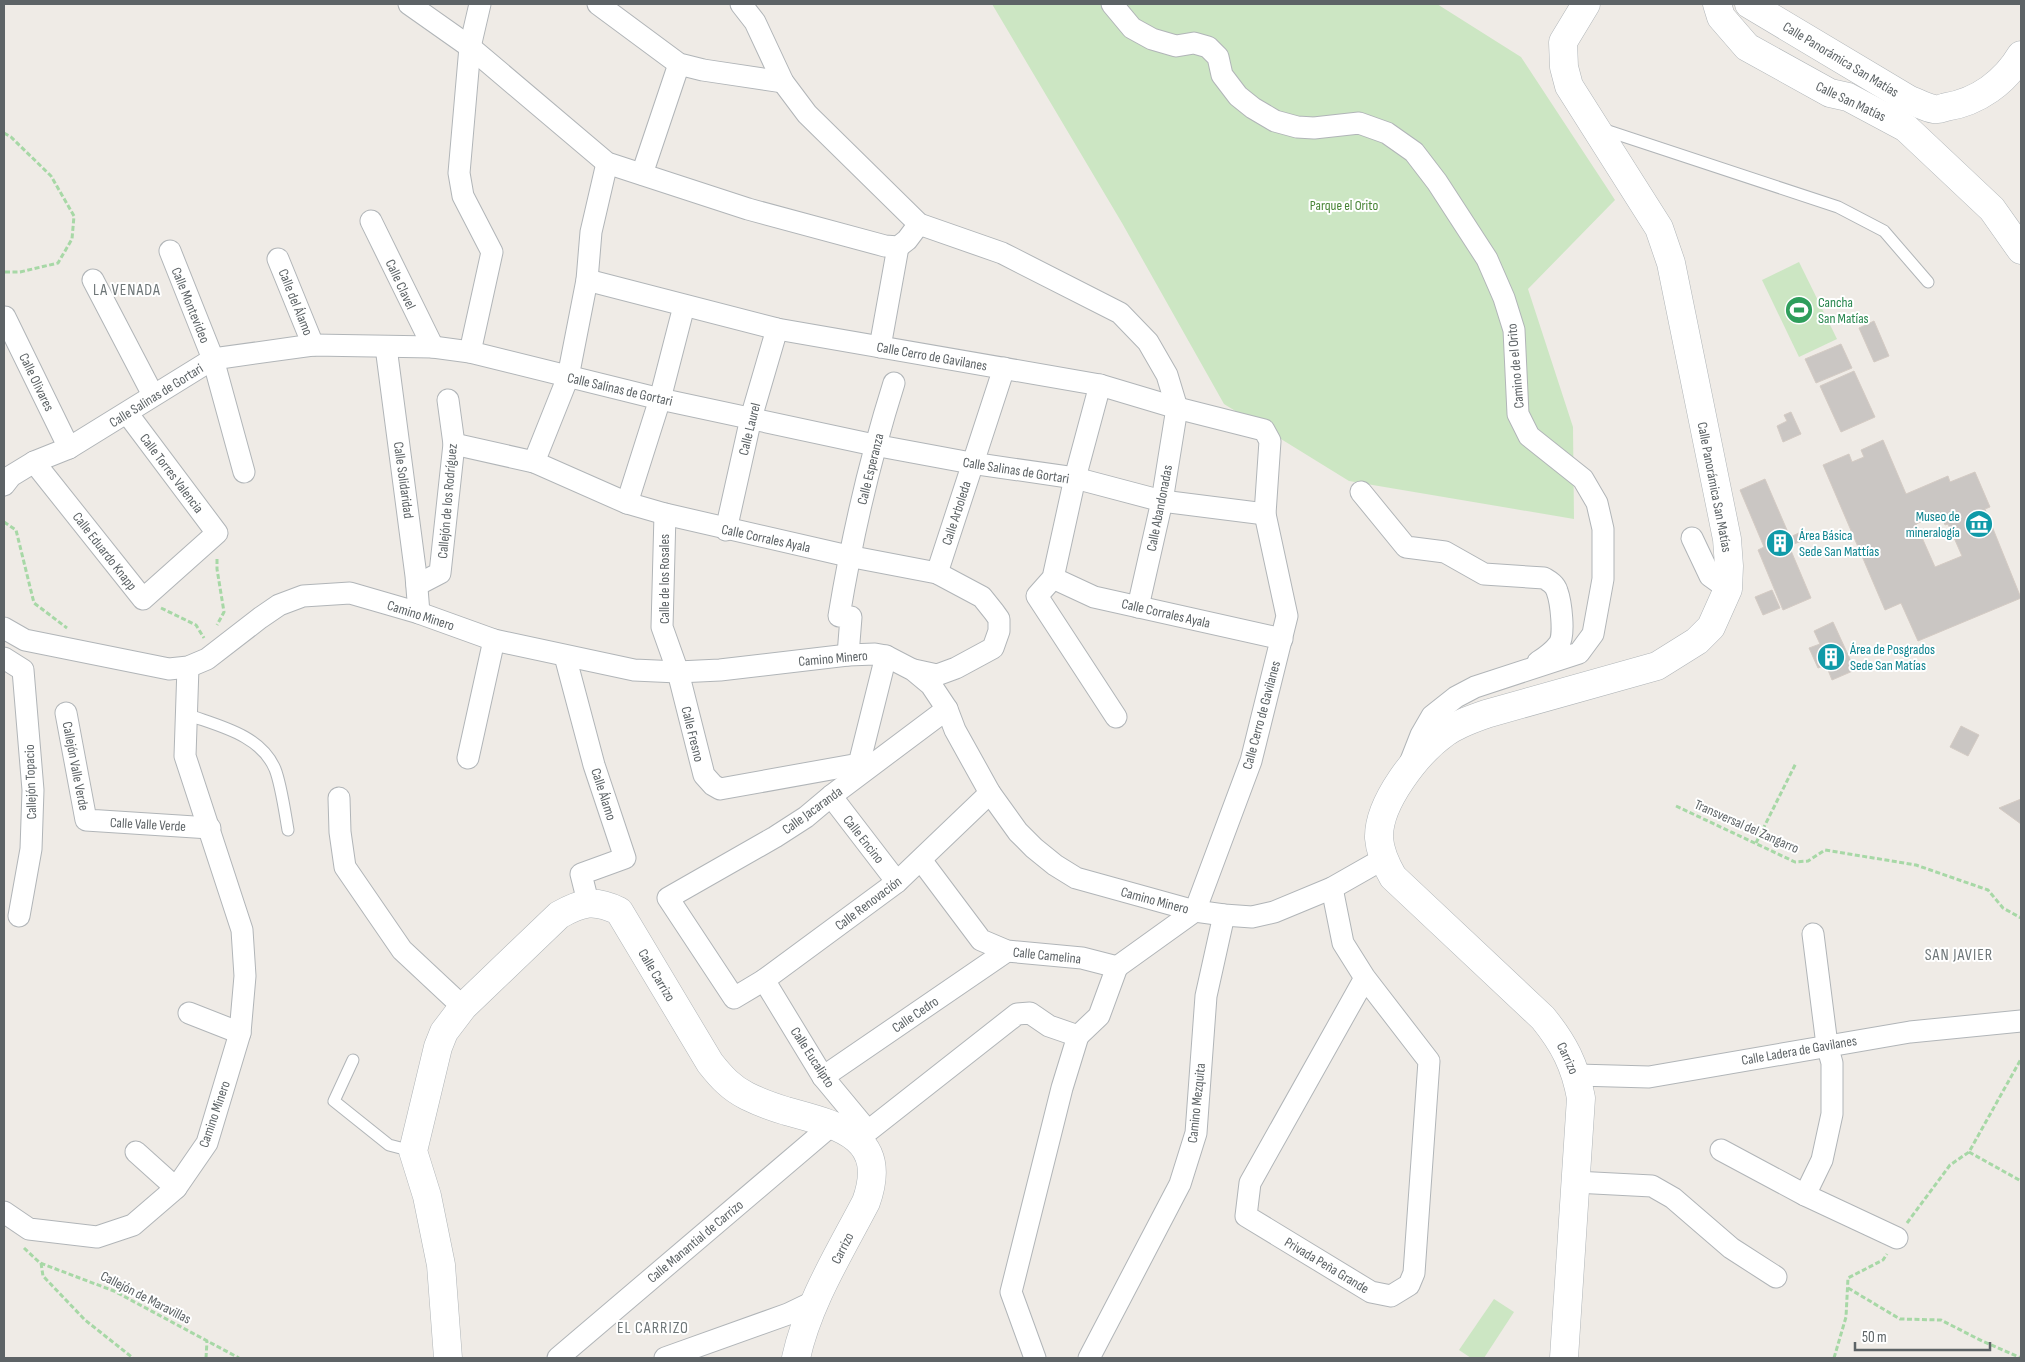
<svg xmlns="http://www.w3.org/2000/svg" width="2025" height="1362" font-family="'Sofia Sans Condensed',sans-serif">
<rect width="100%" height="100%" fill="#efebe6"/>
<g fill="#cce6c3">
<polygon points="992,4 1437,4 1521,57 1615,200 1528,289 1573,427 1574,519 1349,481 1224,404 1122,223"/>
<polygon points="1799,262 1837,339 1799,357 1762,280"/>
<polygon points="1494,1299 1514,1312 1484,1358 1471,1358 1459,1350"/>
</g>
<g fill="#cac6c3" stroke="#d4cbc4" fill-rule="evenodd">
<polygon points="1874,321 1889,356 1874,362 1859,328"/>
<polygon points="1841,344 1852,368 1816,383 1805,359"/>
<polygon points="1854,371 1875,417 1841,432 1820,386"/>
<polygon points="1791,412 1801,434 1783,442 1777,426 1787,421 1784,415"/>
<path d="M1883,440L1906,494L1948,476L1950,482L1975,472L1990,507L1985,509L2021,598L1918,641L1901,603L1885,610L1823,465L1849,454L1852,462L1864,457L1861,450ZM1941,514L1945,525L1948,524L1962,556L1935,567L1916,524Z"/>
<polygon points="1765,479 1790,537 1801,532 1804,540 1789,546 1811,598 1783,610 1758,550 1764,547 1740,490"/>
<polygon points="1772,590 1780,608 1763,615 1755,597"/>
<polygon points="1833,622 1855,670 1832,680 1826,665 1818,668 1809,648 1820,644 1814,631"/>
<polygon points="1961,726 1979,735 1968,756 1950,747"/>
<polygon points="2021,799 2021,824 1999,808"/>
</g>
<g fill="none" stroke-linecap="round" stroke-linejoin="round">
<defs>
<g id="lane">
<polyline points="1602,129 1838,207 1884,231 1928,282"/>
<path d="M186,714C218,726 260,734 275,769C281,784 285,813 288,830"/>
<polyline points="353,1060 334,1101 389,1145 412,1151"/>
</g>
<g id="street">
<polyline points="409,4 470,47 607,163 748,209 885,246 898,247 907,240 919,224"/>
<polyline points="598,4 679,64 703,70 783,82"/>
<polyline points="741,4 755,22 783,82 807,114 919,224 1002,253 1120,313 1148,342 1167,375 1177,408 1162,501 1138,607"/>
<polyline points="1112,4 1132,28 1152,39 1176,46 1194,43 1208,47 1218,57 1222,75 1238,96 1253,108 1275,121 1297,127 1314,128 1359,123 1387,133 1414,152 1437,182 1487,259 1504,298 1514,330 1518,414 1529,436 1583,479 1597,503 1603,529 1603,579 1593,634 1579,653 1475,687 1456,697 1432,716 1421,735 1410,763"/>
<polyline points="642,174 679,64"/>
<polyline points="371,221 433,347"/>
<polyline points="170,251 213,359 244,472"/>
<polyline points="278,259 313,345"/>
<polyline points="93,280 153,395"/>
<polyline points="587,280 777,329 1100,385 1177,408 1264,430 1270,441 1265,514 1287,616 1251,761 1195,911"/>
<polyline points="5,317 69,448"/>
<polyline points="386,347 416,576 419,613"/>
<polyline points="880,347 898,247"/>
<polyline points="470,352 492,252 463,196 459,173 470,47 480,4"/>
<polyline points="1100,385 1075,478 1053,578 1037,596 1116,717"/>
<polyline points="454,444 534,462 627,503 665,514 848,556 937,573 982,597 994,612 999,619 999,631 993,648 956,668 937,675 914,670"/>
<polyline points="34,462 143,599 217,533 127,413"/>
<polyline points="534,462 568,377 587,280 591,232 607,163"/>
<polyline points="4,485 11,476 34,462 69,448 213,359 313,345 433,347 470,352 660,399 874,445 971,463 1075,478 1162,501 1265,514"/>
<path d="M1361,492L1406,547L1445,552L1484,574L1544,578C1549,581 1555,584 1557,591C1561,602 1565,635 1559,644C1553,652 1546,657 1538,662"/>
<polyline points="627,503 660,399 684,306"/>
<polyline points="665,514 662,627 678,672 704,775 713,785 720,789 859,764 886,656"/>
<polyline points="726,530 751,418 777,329"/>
<polyline points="1692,538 1710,576 1728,589"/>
<polyline points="937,573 1004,368"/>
<polyline points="1053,578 1094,597 1282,639"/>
<polyline points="417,585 440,573 454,444 448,400"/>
<polyline points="4,628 25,640 169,669 188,667 207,659 260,618 279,605 303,596 350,593 419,613 494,640 634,670 678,672 720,670 848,655 875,654 886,656 913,670 931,685 947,709 955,730 990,793 1018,832 1034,848 1055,865 1076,878 1195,911 1224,915 1252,917 1274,912 1332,888 1383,859"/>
<path d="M848,655L851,617L839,616C852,537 870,459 894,383"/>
<polyline points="565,656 594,765 625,858 581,874 588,902"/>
<polyline points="4,658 23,670 33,790 31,849 19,916"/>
<polyline points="947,709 831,796 806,817 775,837 668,898 734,998 764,980 897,882 990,793"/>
<polyline points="66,713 86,820 210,828"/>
<polyline points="468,758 494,640"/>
<polyline points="831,796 897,882"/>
<polyline points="339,798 340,832 345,867 402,950 463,1007"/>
<polyline points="921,860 981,940 1007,951 1082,958 1117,967"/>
<polyline points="1332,888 1343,943 1365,978 1429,1061 1414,1273 1409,1285 1391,1296 1371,1292 1246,1216 1250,1183 1365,978"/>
<polyline points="1117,967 1195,911"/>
<polyline points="764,980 823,1077 867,1130"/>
<polyline points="189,1013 240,1033"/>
<polyline points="1577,1075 1649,1077 1910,1032 2021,1021"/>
<polyline points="823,1077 1007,951"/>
<polyline points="858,1139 1017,1014 1030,1013 1049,1026 1078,1036 1099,1016 1117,967"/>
<polyline points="1721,1150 1805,1195 1897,1238"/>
<polyline points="136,1152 176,1188"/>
<polyline points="1575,1182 1652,1186 1673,1198 1731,1248 1776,1277"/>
<polyline points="1805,1195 1822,1160 1832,1114 1832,1063 1827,1045 1813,934"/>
<polyline points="4,1212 29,1229 97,1237 133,1225 176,1188 207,1143 240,1033 245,976 242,930 185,756 188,667"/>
<polyline points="558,1358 833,1124"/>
<polyline points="665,1358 788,1314 815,1301"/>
<polyline points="1035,1358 1011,1292 1062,1088 1078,1036"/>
<polyline points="1089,1358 1180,1184 1196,1133 1206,996 1224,915"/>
</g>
<g id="secondary">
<polyline points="1717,4 1721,17 1747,47 1830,93 1848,97 1906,128 1992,209 2021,250"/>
<path d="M1749,4L1908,99C1916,102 1926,108 1934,109C1938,110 1943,108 1946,107C1978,102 2005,82 2021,55"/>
<path d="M448,1358L441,1265L427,1196L413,1151L438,1047L444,1032L463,1007L559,915C582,902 594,899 619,911L710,1063C721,1077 731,1088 747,1096C759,1102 773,1107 786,1111C836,1125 890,1135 866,1202C840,1252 808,1303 796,1358"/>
<path d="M1564,1358L1581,1098C1575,1065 1564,1044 1543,1018L1393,877C1386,865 1380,853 1379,838C1378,803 1417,753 1445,733C1457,724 1472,719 1486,714L1657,666L1697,641L1711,627L1728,589L1729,566L1727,539L1671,263L1659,228L1569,86L1564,67L1563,42L1586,4"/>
</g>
</defs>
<use href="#lane" stroke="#b1b5b8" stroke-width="13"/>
<use href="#street" stroke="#b1b5b8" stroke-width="23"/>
<use href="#secondary" stroke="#b0b5b8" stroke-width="29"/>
<g stroke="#a7d8a6" stroke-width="3" stroke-dasharray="5 2.5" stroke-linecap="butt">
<polyline points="4,133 11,137 51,176 74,216 72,239 58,263 20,272 4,272"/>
<polyline points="4,522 16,530 34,603 67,628"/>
<polyline points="217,559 217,569 224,612 217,625"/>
<polyline points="161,608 196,625 204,638"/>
<polyline points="1676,806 1795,862 1808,861 1825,850 1916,865 1988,890 2003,908 2021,918"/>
<polyline points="1756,843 1796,763"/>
<polyline points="1969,1152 2021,1181"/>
<polyline points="1907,1223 1950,1165 1969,1152 2021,1059"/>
<polyline points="24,1248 40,1263 114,1291 239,1358"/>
<polyline points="41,1263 43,1276 85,1320 133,1358"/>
<polyline points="1848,1288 1900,1319 1941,1320 1982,1341 2021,1358"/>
<polyline points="206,1358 207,1341"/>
<polyline points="1834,1358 1846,1317 1848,1278 1883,1260 1887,1254"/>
</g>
<use href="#lane" stroke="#fff" stroke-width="11"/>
<use href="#street" stroke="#fff" stroke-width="21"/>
<use href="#secondary" stroke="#fff" stroke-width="28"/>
</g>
<defs>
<symbol id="stadium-disc" viewBox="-11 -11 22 22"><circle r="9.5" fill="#2e9e5b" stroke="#fff"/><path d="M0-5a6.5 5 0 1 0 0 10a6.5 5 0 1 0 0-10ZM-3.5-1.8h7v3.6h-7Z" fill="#fff"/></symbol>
<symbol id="museum-disc" viewBox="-11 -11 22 22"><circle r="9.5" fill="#0f9aa8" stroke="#fff"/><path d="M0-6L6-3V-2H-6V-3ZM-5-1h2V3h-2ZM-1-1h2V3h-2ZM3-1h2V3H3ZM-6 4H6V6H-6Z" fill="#fff"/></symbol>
<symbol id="building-disc" viewBox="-11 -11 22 22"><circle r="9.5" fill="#0f9aa8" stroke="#fff"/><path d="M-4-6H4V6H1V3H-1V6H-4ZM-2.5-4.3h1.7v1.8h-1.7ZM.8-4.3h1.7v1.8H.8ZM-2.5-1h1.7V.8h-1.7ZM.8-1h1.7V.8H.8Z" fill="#fff"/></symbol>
</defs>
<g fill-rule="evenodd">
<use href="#stadium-disc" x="1783" y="294" width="32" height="32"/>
<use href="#museum-disc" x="1963" y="508" width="32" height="32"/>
<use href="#building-disc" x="1764" y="527" width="32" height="32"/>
<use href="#building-disc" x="1815" y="641" width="32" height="32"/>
</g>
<g text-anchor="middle" stroke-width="4" stroke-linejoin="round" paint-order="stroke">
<g font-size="14" fill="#5d6366" stroke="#fff">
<text transform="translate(1841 59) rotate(31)" y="5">Calle Panorámica San Matías</text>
<text transform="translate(1851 101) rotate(25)" y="5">Calle San Matías</text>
<text transform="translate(401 284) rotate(65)" y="5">Calle Clavel</text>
<text transform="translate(296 302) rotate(68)" y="5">Calle del Álamo</text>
<text transform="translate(191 305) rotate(68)" y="5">Calle Montevideo</text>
<text transform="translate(932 356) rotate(10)" y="5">Calle Cerro de Gavilanes</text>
<text transform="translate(1515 366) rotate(-95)" y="5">Camino de el Orito</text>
<text transform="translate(37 382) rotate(64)" y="5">Calle Olivares</text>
<text transform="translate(620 389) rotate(13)" y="5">Calle Salinas de Gortari</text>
<text transform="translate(156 395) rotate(-32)" y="5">Calle Salinas de Gortari</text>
<text transform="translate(749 429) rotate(-76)" y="5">Calle Laurel</text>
<text transform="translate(870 469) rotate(-76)" y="5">Calle Esperanza</text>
<text transform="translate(1016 470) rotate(9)" y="5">Calle Salinas de Gortari</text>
<text transform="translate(172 473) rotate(53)" y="5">Calle Torres Valencia</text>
<text transform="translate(404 480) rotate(82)" y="5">Calle Solidaridad</text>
<text transform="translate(1715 487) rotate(79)" y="5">Calle Panorámica San Matías</text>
<text transform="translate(447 501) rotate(-85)" y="5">Callejón de los Rodríguez</text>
<text transform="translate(1159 508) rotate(-79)" y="5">Calle Abandonadas</text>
<text transform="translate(956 513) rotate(-72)" y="5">Calle Arboleda</text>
<text transform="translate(766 538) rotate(12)" y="5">Calle Corrales Ayala</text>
<text transform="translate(105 551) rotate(52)" y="5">Calle Eduardo Knapp</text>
<text transform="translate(664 579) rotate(-90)" y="5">Calle de los Rosales</text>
<text transform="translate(1166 613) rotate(13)" y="5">Calle Corrales Ayala</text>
<text transform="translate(421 615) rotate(18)" y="5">Camino Minero</text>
<text transform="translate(833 658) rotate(-5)" y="5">Camino Minero</text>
<text transform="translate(1261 715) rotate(-75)" y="5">Calle Cerro de Gavilanes</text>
<text transform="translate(693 734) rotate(76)" y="5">Calle Fresno</text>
<text transform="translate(76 766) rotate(79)" y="5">Callejón Valle Verde</text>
<text transform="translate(30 782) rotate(-92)" y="5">Callejón Topacio</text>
<text transform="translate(604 794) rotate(72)" y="5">Calle Álamo</text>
<text transform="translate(812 810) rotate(-36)" y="5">Calle Jacaranda</text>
<text transform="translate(148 824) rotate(3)" y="5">Calle Valle Verde</text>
<text transform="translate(1747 826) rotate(24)" y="5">Transversal del Zangarro</text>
<text transform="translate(864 839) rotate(52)" y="5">Calle Encino</text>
<text transform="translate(1155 900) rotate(15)" y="5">Camino Minero</text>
<text transform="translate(868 903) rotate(-37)" y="5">Calle Renovación</text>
<text transform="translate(1047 955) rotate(6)" y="5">Calle Camelina</text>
<text transform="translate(657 975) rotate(59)" y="5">Calle Carrizo</text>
<text transform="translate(915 1014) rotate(-34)" y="5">Calle Cedro</text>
<text transform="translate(1799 1050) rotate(-10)" y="5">Calle Ladera de Gavilanes</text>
<text transform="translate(813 1057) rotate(57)" y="5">Calle Eucalipto</text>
<text transform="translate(1568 1058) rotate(65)" y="5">Carrizo</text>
<text transform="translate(1196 1103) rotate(-84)" y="5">Camino Mezquita</text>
<text transform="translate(214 1114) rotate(-71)" y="5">Camino Minero</text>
<text transform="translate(695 1241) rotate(-40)" y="5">Calle Manantial de Carrizo</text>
<text transform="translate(842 1248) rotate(-63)" y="5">Carrizo</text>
<text transform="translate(1327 1265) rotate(31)" y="5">Privada Peña Grande</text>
<text transform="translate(146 1297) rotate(27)" y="5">Callejón de Maravillas</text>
</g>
<g font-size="14" fill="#488436" stroke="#fff">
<text x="1344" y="210">Parque el Orito</text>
</g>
<g font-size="14" fill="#27864d" stroke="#fff" text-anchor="start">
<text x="1818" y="307">Cancha<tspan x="1818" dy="16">San Matías</tspan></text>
</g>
<g font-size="14" fill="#0d838f" stroke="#fff" text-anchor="start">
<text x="1960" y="521" text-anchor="end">Museo de<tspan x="1960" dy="16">mineralogía</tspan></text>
<text x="1799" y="540">Área Básica<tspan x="1799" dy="16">Sede San Mattías</tspan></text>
<text x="1850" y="654">Área de Posgrados<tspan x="1850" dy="16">Sede San Matías</tspan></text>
</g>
<g font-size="16" letter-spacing="1" fill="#6e7678" stroke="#fff">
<text x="127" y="295">LA VENADA</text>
<text x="1959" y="960">SAN JAVIER</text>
<text x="653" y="1333">EL CARRIZO</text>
</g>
</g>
<rect width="2025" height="1362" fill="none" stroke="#5d6366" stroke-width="10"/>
<path d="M1855 1342v8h135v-8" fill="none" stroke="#5d6366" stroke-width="2.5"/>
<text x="1862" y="1342" font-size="15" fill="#5d6366" stroke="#ffffff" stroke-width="4" paint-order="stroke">50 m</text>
</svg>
